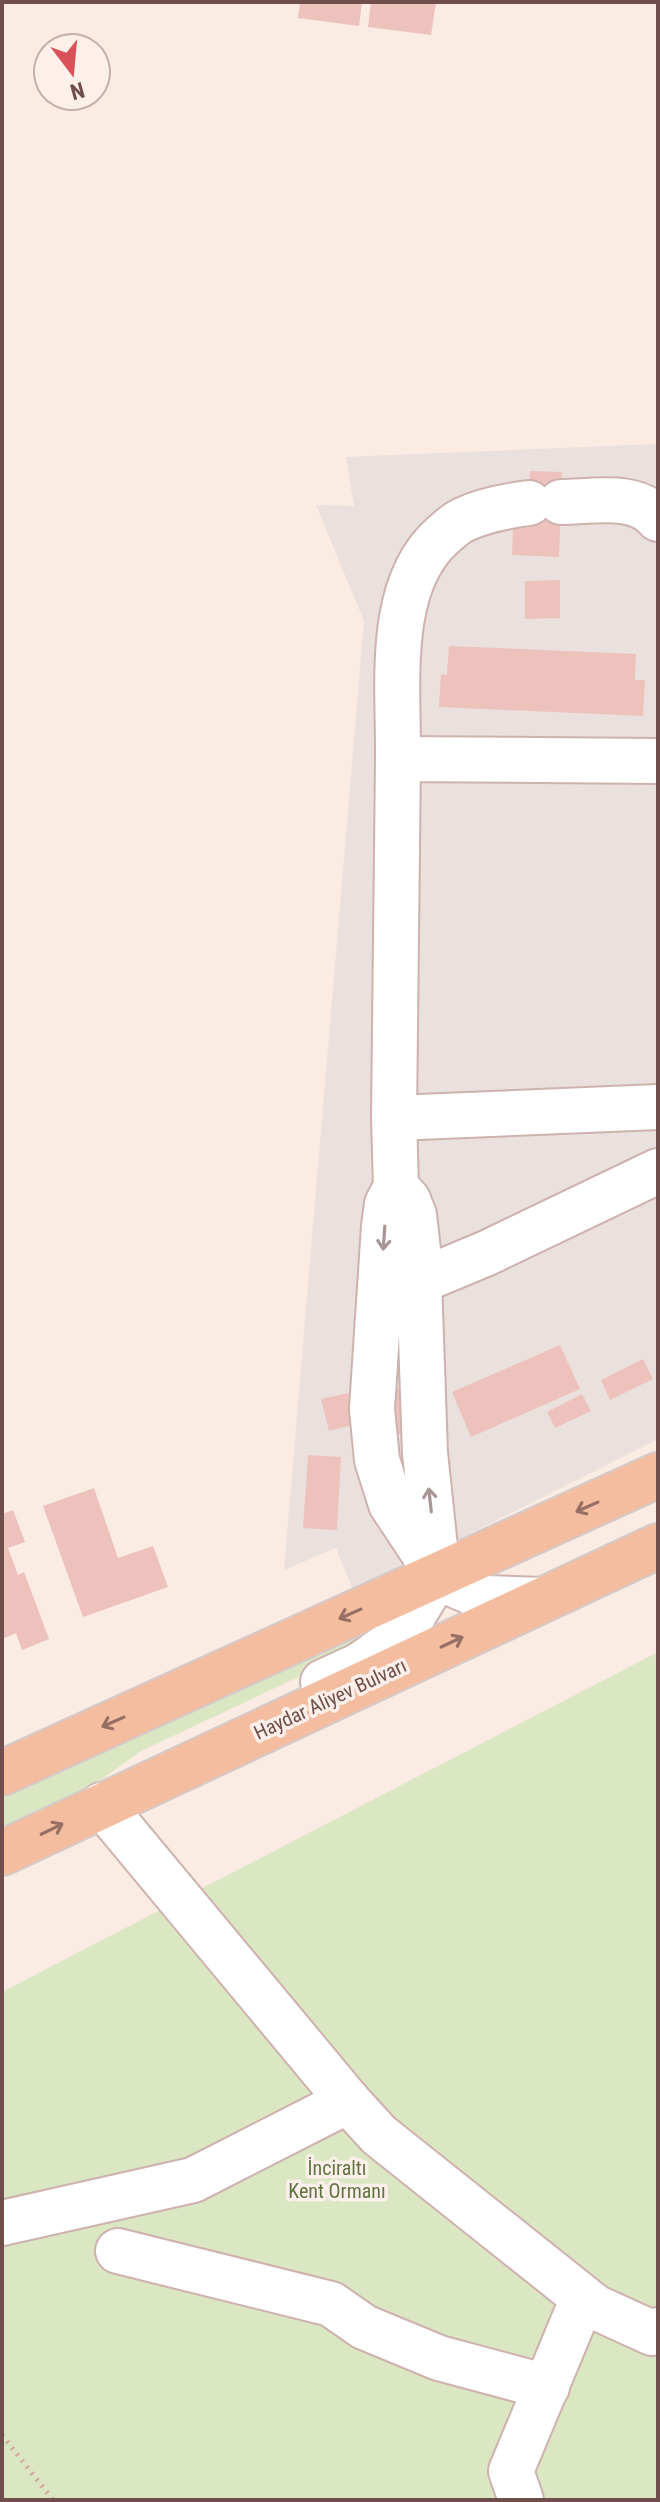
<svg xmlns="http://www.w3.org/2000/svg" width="660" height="2502" font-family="'Roboto Condensed',sans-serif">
<rect width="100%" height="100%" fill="#faebe3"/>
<polygon fill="#eae0de" points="658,444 658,1439 354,1592 336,1548 284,1570 364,621 316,505 354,506 346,457"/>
<g fill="#dbe6c3">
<polygon points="389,1611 377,1640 141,1751 71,1801 2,1832 2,1794"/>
<polygon points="658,1652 658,2500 2,2500 2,1992"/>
</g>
<g fill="#edc2bd">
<polygon points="300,2 362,2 359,26 298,18"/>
<polygon points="371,2 436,2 431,35 368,27"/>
<polygon points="530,471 562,472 559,557 512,555 513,527 528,528"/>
<polygon points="560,580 560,618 525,619 525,581"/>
<polygon points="449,646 636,654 635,680 645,680 643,716 439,707 441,674 447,675"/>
<polygon points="560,1345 580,1389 471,1437 452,1392"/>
<polygon points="643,1359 653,1379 610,1400 601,1380"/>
<polygon points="389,1389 409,1389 410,1434 389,1434"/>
<polygon points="348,1393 356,1424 329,1431 321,1399"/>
<polygon points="582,1394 591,1411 555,1428 547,1412"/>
<polygon points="308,1455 341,1457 337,1530 303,1528"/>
<polygon points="94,1488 118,1558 153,1546 168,1587 83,1617 43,1506"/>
<polygon points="13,1510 25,1542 8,1548 18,1575 24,1572 49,1639 22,1650 16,1633 2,1639 2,1514"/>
</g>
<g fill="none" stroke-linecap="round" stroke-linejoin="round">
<defs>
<g id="minor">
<path d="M561,502C592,502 637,492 658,519"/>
<path d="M398,759C399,688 385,586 443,535C449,530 456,523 463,520C484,510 506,506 529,503"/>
<polyline points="394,1118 658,1107"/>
<polyline points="396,1187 394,1118 398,759 658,761"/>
<polyline points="394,1288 420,1281 487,1253 658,1171"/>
<polyline points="323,1682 360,1665 400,1637 438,1575 425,1453 418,1250 414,1215 408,1200 396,1187 387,1204 384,1226 372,1409 377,1460 391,1504 438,1575 450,1583 485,1598 542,1600"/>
<polyline points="102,1805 348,2101 379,2135 595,2307 652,2333 658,2330"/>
<polyline points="2,2223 193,2180 348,2101"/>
<polyline points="118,2251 331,2304 364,2327 439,2358 547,2387"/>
<polyline points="521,2500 511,2471 583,2298"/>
</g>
<g id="major">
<polyline points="2,1773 658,1475"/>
<polyline points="2,1853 658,1546"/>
</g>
</defs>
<use href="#minor" stroke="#cdb2ae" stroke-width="48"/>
<use href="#major" stroke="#d4cac9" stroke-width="48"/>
<polyline stroke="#d2a5a0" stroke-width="5" stroke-dasharray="2 6" stroke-linecap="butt" points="2,2435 53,2500"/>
<use href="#minor" stroke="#fff" stroke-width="44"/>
<use href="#major" stroke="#f4bda0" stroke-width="44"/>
</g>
<defs><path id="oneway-shaft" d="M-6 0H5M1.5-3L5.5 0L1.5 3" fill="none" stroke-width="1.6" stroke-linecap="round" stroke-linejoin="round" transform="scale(2)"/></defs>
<g stroke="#a99593">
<use href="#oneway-shaft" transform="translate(384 1238) rotate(94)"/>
<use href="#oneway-shaft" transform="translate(430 1500) rotate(-96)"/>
</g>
<g stroke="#986f64">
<use href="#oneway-shaft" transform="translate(587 1507) rotate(156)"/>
<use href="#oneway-shaft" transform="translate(350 1614) rotate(156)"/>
<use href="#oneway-shaft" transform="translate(452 1642) rotate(-25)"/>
<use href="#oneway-shaft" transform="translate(113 1722) rotate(156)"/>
<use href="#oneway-shaft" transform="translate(52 1829) rotate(-26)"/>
</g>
<g text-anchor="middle" stroke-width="7" stroke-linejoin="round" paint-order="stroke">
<g font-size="20" fill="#704e4b" stroke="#fdefe9">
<text transform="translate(330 1699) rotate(-25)" y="7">Haydar Aliyev Bulvarı</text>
</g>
<g font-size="20" fill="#617544" stroke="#fdefe9">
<text x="337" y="2175">İnciraltı<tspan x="337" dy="23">Kent Ormanı</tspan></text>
</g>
</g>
<rect width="660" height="2502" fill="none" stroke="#704e4b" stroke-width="8"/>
<g transform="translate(72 72) rotate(164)"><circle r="38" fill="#fdefe9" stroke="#c5afaa" stroke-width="2"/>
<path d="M0-6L14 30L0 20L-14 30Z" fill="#db515a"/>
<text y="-12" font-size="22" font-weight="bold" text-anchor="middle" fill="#704e4b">N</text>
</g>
</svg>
